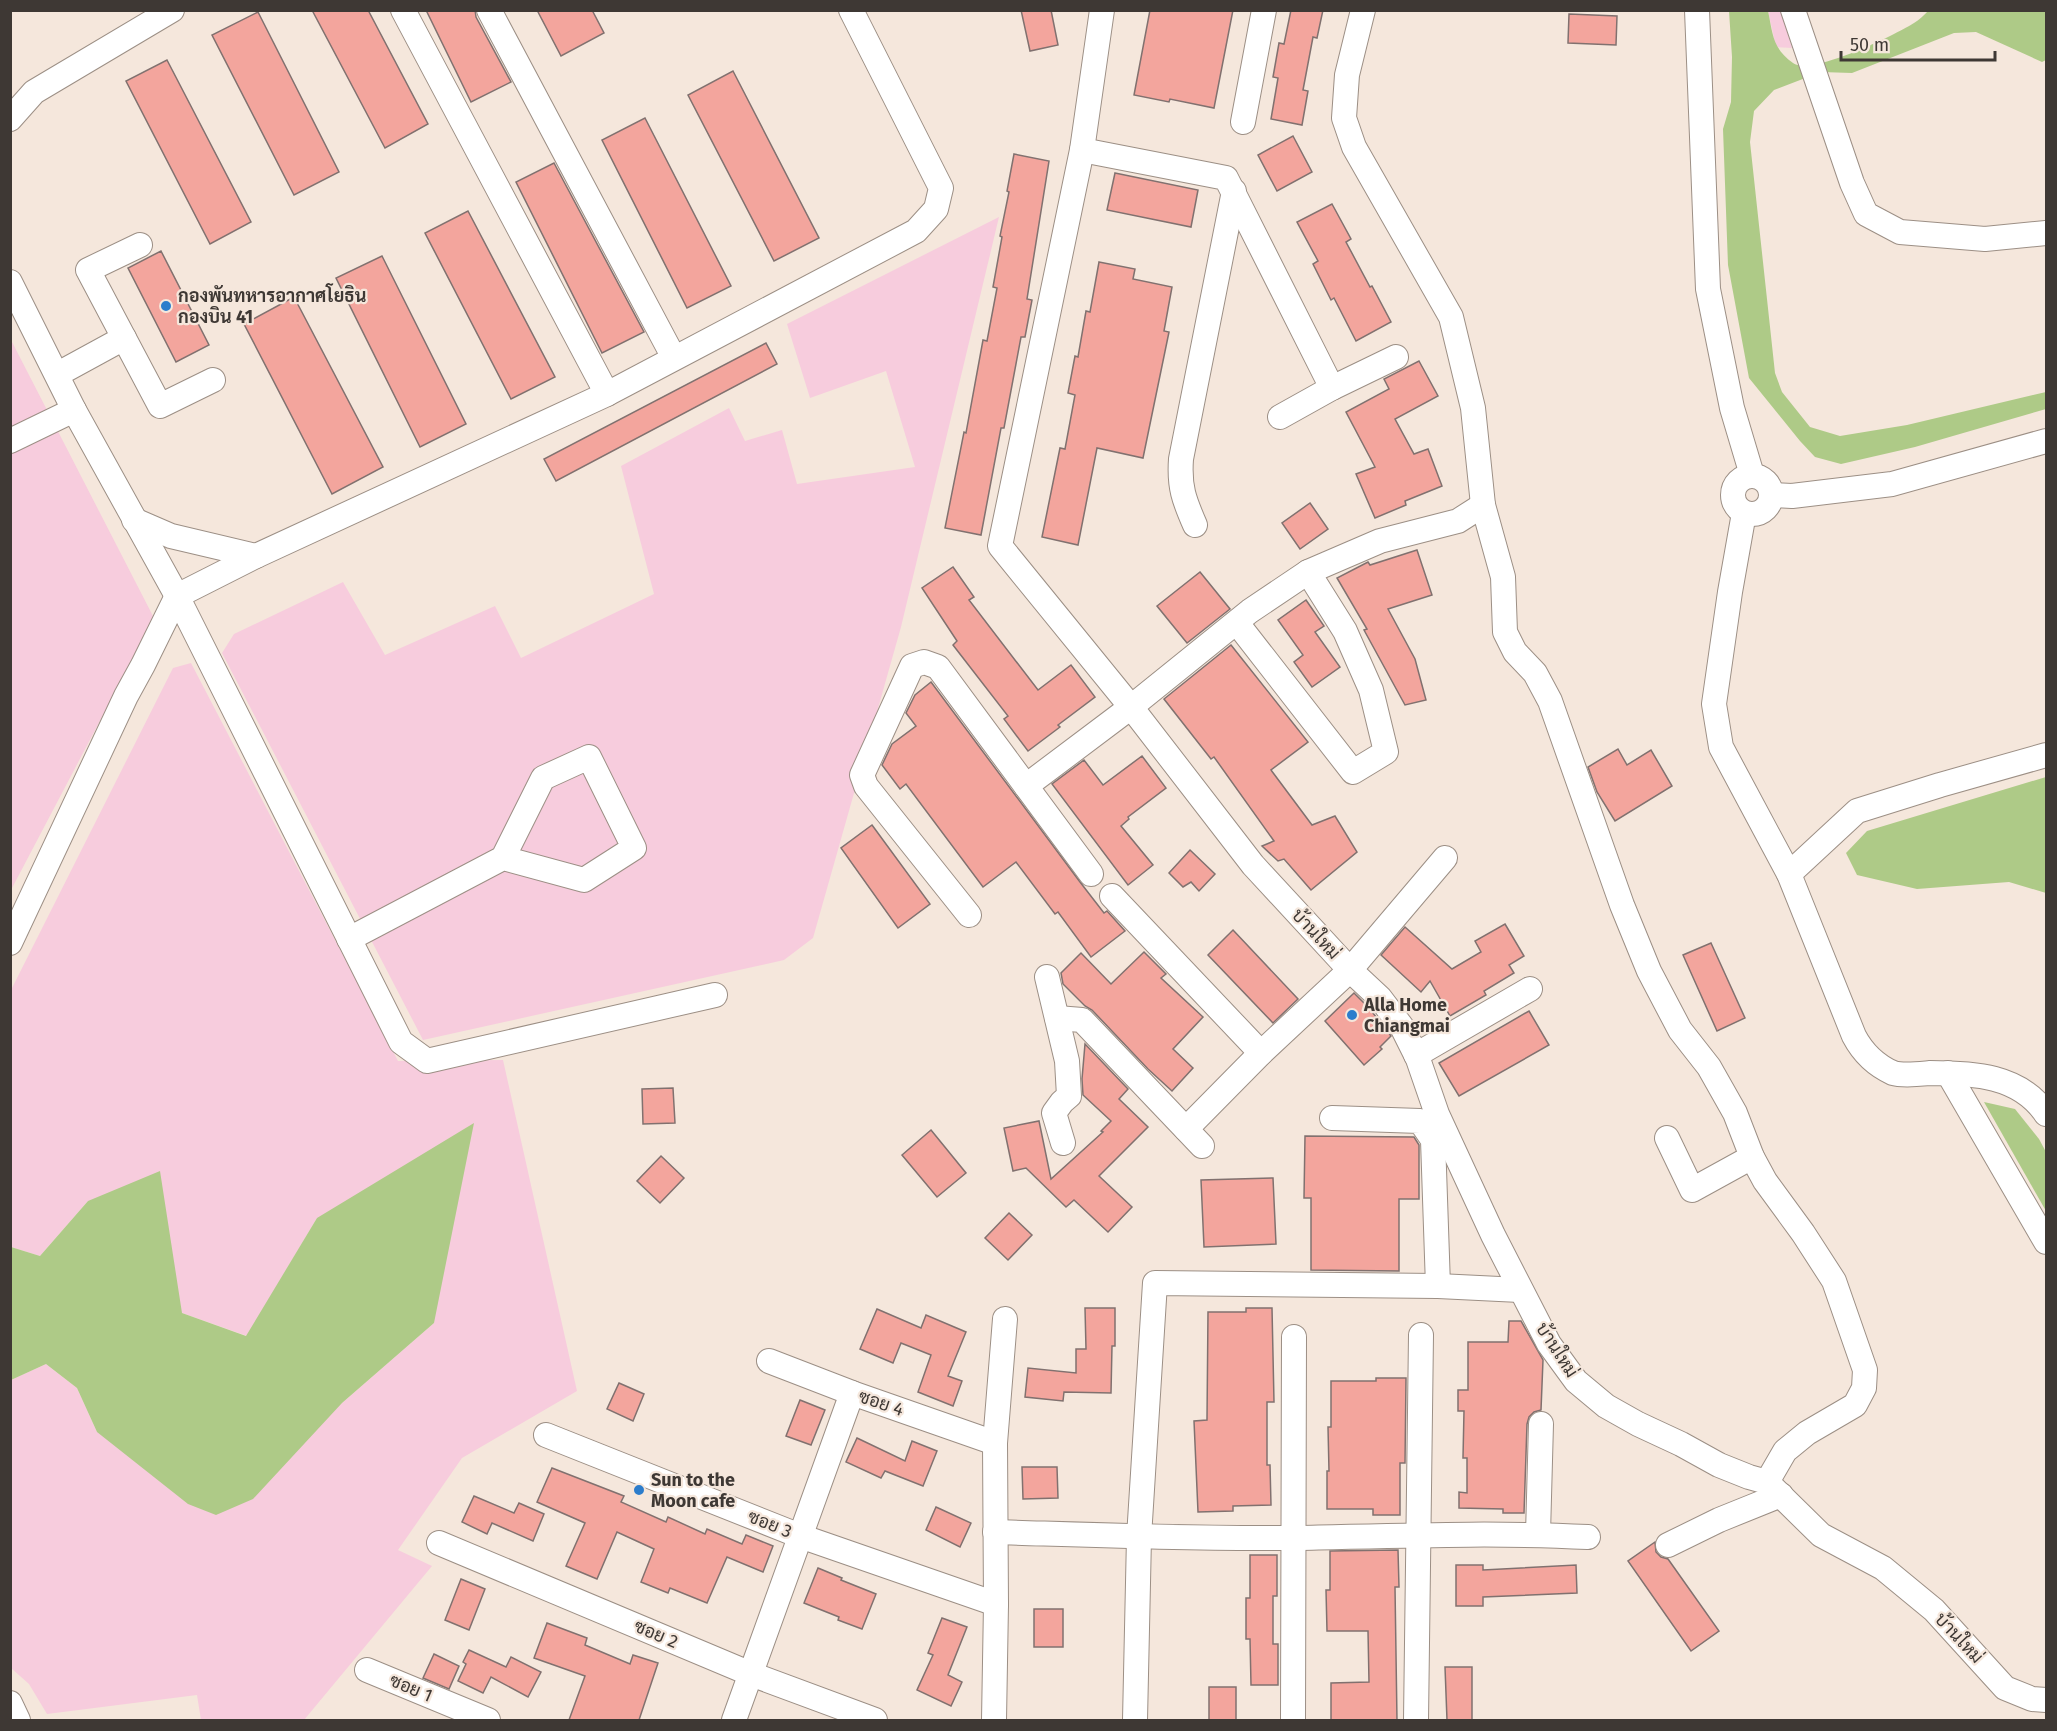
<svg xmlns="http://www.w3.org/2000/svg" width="2057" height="1731" font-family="'Fira Sans',Sarabun,sans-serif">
<rect width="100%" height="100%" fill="#f5e7dc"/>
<g fill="#f7ccdd">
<polygon points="1768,11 1781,11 1792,48 1776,47"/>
<polygon points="999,217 901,627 813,938 784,960 423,1040 222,653 234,634 343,582 385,655 495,606 521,658 654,594 621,466 729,408 745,441 782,430 797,484 915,467 886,371 810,398 787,324"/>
<polygon points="11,340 154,618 11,890"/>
<polygon points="191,663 398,1061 503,1060 577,1391 462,1458 398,1550 432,1566 304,1720 201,1720 197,1695 47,1714 29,1684 11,1668 11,1380 46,1364 77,1388 97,1432 342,1403 434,1323 317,1218 247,1336 182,1313 88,1201 40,1256 11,1247 10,992 173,668"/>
</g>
<g fill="#aeca87">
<path d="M1729,11H1768C1773,34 1772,48 1793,63C1812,76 1895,35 1914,23C1919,20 1924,15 1928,11H2046V60L2042,62L1976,32L1954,33L1852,73L1821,72L1774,90L1754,111L1750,142L1775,373L1782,392L1810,427L1840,436L1907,425L2046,392V409L1915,447L1841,464L1815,457L1800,441L1749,378L1728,265L1723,129L1731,102L1732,57Z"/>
<polygon points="2046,777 2046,893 2009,882 1917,889 1857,875 1846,853 1867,831"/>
<polygon points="1984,1102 2015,1109 2039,1139 2046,1152 2046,1211"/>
<polygon points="474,1123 434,1323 342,1403 253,1499 216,1515 188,1504 97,1432 77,1388 46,1364 11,1380 11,1247 40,1256 88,1201 160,1171 182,1313 246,1336 317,1218"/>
</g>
<g fill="#f3a59d" stroke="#81716f" stroke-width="1.5">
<polygon points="312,10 368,10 428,124 385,148"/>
<polygon points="426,10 475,10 476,17 511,82 471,102"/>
<polygon points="537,10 592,10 604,33 561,56"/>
<polygon points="1021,10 1051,10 1058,45 1030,51"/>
<polygon points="1150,10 1233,10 1214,108 1170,99 1169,102 1134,95"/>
<polygon points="1291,10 1323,10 1317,38 1313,37 1303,90 1308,91 1302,125 1271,119 1278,78 1273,77 1279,43 1284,44"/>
<polygon points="258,12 339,172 294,195 212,35"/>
<polygon points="1569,14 1617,16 1616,45 1568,43"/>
<polygon points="167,60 251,222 210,244 126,81"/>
<polygon points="733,71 819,238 774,261 688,95"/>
<polygon points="645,118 731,286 687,308 602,140"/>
<polygon points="1293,136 1312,172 1277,191 1258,155"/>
<polygon points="1014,154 1049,161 1027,299 1032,300 1025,337 1021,337 1004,428 1001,428 981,535 945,528 964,432 966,433 983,340 987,341 997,288 993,287 1002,237 1000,236 1009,192 1007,191"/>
<polygon points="554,163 644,332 602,353 516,182"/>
<polygon points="1115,173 1198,190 1191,227 1107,210"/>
<polygon points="1332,204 1351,239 1346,242 1370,287 1372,286 1391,322 1356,341 1334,298 1331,300 1313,264 1318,261 1297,222"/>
<polygon points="468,211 555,377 511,399 425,233"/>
<polygon points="161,251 209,345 176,362 128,268"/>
<polygon points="382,256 466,424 420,447 336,278"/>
<polygon points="1099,262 1135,269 1133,279 1172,287 1164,331 1169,332 1143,458 1097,448 1078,545 1042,537 1060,448 1065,449 1075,395 1068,393 1075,356 1078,357 1086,311 1090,312"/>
<polygon points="294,297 383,467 332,494 244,324"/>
<polygon points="766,343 777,364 556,481 544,459"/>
<polygon points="1419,361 1438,396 1395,419 1414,454 1428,449 1442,486 1405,501 1406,505 1375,518 1356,474 1375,467 1346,412 1389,389 1384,379"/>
<polygon points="1310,503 1328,529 1300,549 1282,523"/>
<polygon points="1417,550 1432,595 1388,609 1415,659 1426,700 1405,705 1364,630 1367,629 1337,578 1368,562 1370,565"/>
<polygon points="953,567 974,597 969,600 1038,690 1071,665 1095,697 1058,725 1060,727 1028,751 1004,719 1008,716 953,645 957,641 922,588"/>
<polygon points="1200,572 1230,609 1187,643 1157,606"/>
<polygon points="1306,600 1324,626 1315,632 1340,667 1312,687 1294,662 1303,655 1278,620"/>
<polygon points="1231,645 1308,742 1271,770 1312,825 1335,816 1357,852 1311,890 1284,859 1278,861 1262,846 1274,841 1214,757 1211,759 1164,699"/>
<polygon points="931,682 1080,882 1104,913 1107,911 1125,931 1091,957 1058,912 1055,914 1016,862 983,887 906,784 900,789 882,765 892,744 916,726 906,713 915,695"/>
<polygon points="1618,749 1627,765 1651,750 1672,786 1615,821 1597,792 1588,767"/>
<polygon points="1142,756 1166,788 1128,817 1129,819 1121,826 1153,865 1128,885 1052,784 1084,760 1103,785"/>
<polygon points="872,825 930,904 898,928 841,848"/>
<polygon points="1190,850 1215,874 1199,891 1191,882 1183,887 1169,873"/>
<polygon points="1505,924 1524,956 1509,965 1514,973 1484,991 1486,995 1450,1016 1430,981 1421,992 1381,955 1405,927 1452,969 1481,952 1475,941"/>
<polygon points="1233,930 1298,999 1273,1023 1208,955"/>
<polygon points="1711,943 1745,1018 1717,1031 1683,955"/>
<polygon points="1144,952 1166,974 1161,978 1203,1017 1173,1049 1193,1068 1172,1091 1148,1069 1092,1010 1085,1006 1063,984 1061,973 1081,953 1111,984"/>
<polygon points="1354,993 1369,1008 1391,1036 1380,1047 1382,1049 1364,1065 1325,1021"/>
<polygon points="1529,1011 1549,1045 1459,1096 1439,1063"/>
<polygon points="1085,1044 1128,1089 1119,1099 1148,1127 1099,1176 1132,1207 1108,1232 1074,1200 1066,1207 1026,1168 1013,1171 1004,1128 1039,1121 1051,1179 1103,1132 1101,1131 1111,1121 1083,1095 1082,1079"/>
<polygon points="673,1088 675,1123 643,1124 642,1089"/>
<polygon points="931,1130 966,1173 937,1197 902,1155"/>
<polygon points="1305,1136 1414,1137 1419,1145 1419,1199 1399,1199 1399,1271 1311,1270 1311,1198 1304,1198"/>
<polygon points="661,1156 684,1178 660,1203 637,1181"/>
<polygon points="1273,1178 1276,1244 1204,1247 1201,1180"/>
<polygon points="1009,1213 1032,1235 1008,1260 985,1238"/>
<polygon points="1085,1308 1115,1308 1115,1346 1112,1346 1111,1393 1064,1392 1063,1401 1025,1397 1028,1368 1076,1373 1076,1349 1086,1349"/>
<polygon points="1246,1308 1272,1308 1274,1402 1267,1402 1267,1465 1270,1465 1271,1505 1233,1506 1233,1511 1198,1512 1194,1421 1207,1420 1208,1312 1246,1312"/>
<polygon points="877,1309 921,1328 926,1315 966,1332 948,1376 962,1381 953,1406 918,1392 931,1355 901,1343 893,1363 860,1349"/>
<polygon points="1509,1321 1521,1321 1543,1360 1541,1410 1534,1412 1529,1417 1527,1424 1524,1513 1503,1513 1503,1509 1459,1508 1459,1492 1467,1493 1467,1458 1463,1458 1464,1411 1458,1411 1458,1390 1468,1390 1468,1342 1508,1342"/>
<polygon points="1376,1378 1406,1378 1405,1463 1400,1463 1400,1515 1373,1515 1373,1509 1327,1509 1327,1471 1329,1471 1328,1427 1331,1427 1331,1381 1376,1381"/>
<polygon points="619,1383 644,1394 633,1421 607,1409"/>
<polygon points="800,1400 825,1410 811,1445 786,1436"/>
<polygon points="857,1438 905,1461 912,1441 937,1451 923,1486 885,1471 881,1478 846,1462"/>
<polygon points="1022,1467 1057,1467 1058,1498 1023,1499"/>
<polygon points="552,1468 624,1496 621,1502 666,1522 668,1517 705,1534 707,1529 742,1544 746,1535 773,1546 763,1572 727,1557 707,1603 670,1588 668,1593 641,1582 654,1549 617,1532 597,1579 566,1566 585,1523 537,1502"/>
<polygon points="474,1496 514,1513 519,1503 544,1514 533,1541 492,1523 487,1534 462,1522"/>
<polygon points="936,1507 971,1523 960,1547 926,1530"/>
<polygon points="1655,1542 1656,1552 1661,1557 1668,1559 1719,1631 1691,1651 1628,1561"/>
<polygon points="1398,1550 1399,1587 1395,1587 1397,1720 1331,1720 1331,1683 1369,1682 1368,1631 1327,1631 1326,1590 1330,1590 1330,1551"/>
<polygon points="1250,1555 1277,1555 1277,1596 1273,1596 1273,1644 1278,1644 1278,1685 1251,1685 1250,1639 1246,1639 1246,1598 1250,1598"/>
<polygon points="1456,1565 1483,1565 1483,1570 1576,1565 1577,1593 1483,1597 1483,1606 1456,1606"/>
<polygon points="818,1568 842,1578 841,1580 876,1594 862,1629 838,1620 839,1617 804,1603"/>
<polygon points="461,1579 485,1589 469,1630 445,1620"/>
<rect x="1034" y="1609" width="29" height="38"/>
<polygon points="942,1618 967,1627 948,1675 962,1682 951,1706 917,1690 933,1655 928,1653"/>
<polygon points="547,1623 587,1638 585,1645 630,1664 633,1655 658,1663 639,1720 569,1720 585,1676 534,1658"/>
<polygon points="469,1650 506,1667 511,1657 541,1672 528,1697 491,1677 483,1693 458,1681 466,1664 463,1662"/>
<polygon points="434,1654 459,1666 449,1689 423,1678"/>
<polygon points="1445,1667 1472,1667 1472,1720 1447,1720"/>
<rect x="1209" y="1687" width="27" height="33"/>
</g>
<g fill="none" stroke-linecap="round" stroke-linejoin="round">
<defs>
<g id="minor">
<polyline points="403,10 607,394"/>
<polyline points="489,10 674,358"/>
<polyline points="1102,10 1082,150 1000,546 1131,707 1253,865 1350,970 1380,998 1402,1027 1418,1059 1437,1114 1493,1235 1549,1344 1576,1381 1606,1406 1638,1424 1681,1444 1719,1465 1749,1477 1767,1482 1821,1535 1883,1568 1934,1610 2005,1688 2032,1699 2046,1700"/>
<polyline points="1363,10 1347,75 1344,118 1354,147 1451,317 1473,408 1483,505 1503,577 1505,632 1515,652 1535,673 1550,701 1622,905 1649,971 1680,1030 1709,1067 1735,1113 1752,1157 1765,1181 1803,1233 1834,1281 1865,1370 1864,1388 1855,1405 1807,1433 1785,1451 1767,1482"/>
<polyline points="1697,10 1708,289 1732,408 1752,475"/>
<polyline points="1793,10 1852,183 1866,214 1900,232 1985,239 2046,233"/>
<polyline points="10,119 34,92 172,10"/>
<polyline points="1243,122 1264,10"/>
<polyline points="1082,150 1226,178 1332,388"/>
<polyline points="140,245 88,270 160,406 213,380"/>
<polyline points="10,282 74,410 177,596 401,1042 427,1061 715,995"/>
<polyline points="58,374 124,338"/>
<polyline points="1280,417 1332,388 1396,357"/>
<polyline points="10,441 74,410"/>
<circle cx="1752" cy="495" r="19"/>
<polyline points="1772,495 1792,496 1892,484 2046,441"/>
<path d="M1744,513L1730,592L1714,704L1721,747L1789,874L1854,1036C1863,1053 1875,1065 1893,1073C1903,1076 1919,1074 1930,1073C1973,1073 2020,1075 2046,1114"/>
<polyline points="134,520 171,536 256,556"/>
<path d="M1195,525C1184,500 1179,487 1181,459L1234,191"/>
<polyline points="1237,623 1353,772 1386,752 1371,690 1345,631 1308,572"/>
<polyline points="1026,786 1131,707 1250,611 1308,572 1380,541 1458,521 1483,505"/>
<polyline points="1789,874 1857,811 1940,785 2046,755"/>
<polyline points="1112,896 1261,1053"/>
<polyline points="969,915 866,786 862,775 912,666 924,662 938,667 1091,874"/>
<polyline points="349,939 503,858 543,778 589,757 634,848 584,880 503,858"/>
<polyline points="10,943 126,696 143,665 177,596 256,556 607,394 916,231 936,209 941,188 851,10"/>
<polyline points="1047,977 1067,1061 1069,1096 1062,1102 1054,1113 1063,1143"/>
<polyline points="1057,1018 1082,1020 1202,1146"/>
<polyline points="1416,1055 1530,989"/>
<polyline points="1948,1073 2046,1242"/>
<polyline points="1332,1118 1420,1121 1433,1140 1438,1286"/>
<polyline points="1186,1129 1261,1053 1350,970 1445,858"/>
<polyline points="1667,1138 1692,1190 1752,1157"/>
<polyline points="769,1361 852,1393 995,1443"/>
<polyline points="546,1435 800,1536 996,1604"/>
<path d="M995,1532C1095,1535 1196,1539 1296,1538C1394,1536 1491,1532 1588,1537"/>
<polyline points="1538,1534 1541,1424"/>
<polyline points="439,1543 751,1674 875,1720"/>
<polyline points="1668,1545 1719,1520 1781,1495"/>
<polyline points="367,1670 488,1720"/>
<polyline points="10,1703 18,1720"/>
<polyline points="734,1720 852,1393"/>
<polyline points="994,1720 996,1604 995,1443 1005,1319"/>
<polyline points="1135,1720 1139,1537 1155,1283 1438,1286 1520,1290"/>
<polyline points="1293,1720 1294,1337"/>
<polyline points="1416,1720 1421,1335"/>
</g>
</defs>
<use href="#minor" stroke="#9c8f85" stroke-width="26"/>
<use href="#minor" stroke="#fff" stroke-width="24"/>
</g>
<g fill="#2c7dcc" stroke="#f5e7dc" stroke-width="2">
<circle cx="166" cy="306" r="6"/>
<circle cx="1352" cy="1015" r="6"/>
<circle cx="639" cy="1490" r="6"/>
</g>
<g text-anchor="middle" stroke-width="4.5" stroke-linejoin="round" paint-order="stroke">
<g font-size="18" font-weight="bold" fill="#3e3834" stroke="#f5e7dc" text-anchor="start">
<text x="178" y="302">กองพันทหารอากาศโยธิน<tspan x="178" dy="21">กองบิน 41</tspan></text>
<text x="1364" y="1011">Alla Home<tspan x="1364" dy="21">Chiangmai</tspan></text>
<text x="651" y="1486">Sun to the<tspan x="651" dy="21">Moon cafe</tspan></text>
</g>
<g font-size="18" fill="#3e3834" stroke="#f5e7dc">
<text transform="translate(1316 934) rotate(47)" y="6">บ้านใหม่</text>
<text transform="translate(1557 1350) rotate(57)" y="6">บ้านใหม่</text>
<text transform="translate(881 1403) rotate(19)" y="6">ซอย 4</text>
<text transform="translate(770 1524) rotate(22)" y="6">ซอย 3</text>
<text transform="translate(656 1634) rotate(23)" y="6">ซอย 2</text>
<text transform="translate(1959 1638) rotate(47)" y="6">บ้านใหม่</text>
<text transform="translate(411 1688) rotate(23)" y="6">ซอย 1</text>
</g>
</g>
<rect width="2057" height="1731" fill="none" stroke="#3e3834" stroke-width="24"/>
<path d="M1841 51v9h154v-9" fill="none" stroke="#3e3834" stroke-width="3"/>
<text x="1850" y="51" font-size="18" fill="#3e3834" stroke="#f5e7dc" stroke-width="4.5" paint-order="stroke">50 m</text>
</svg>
